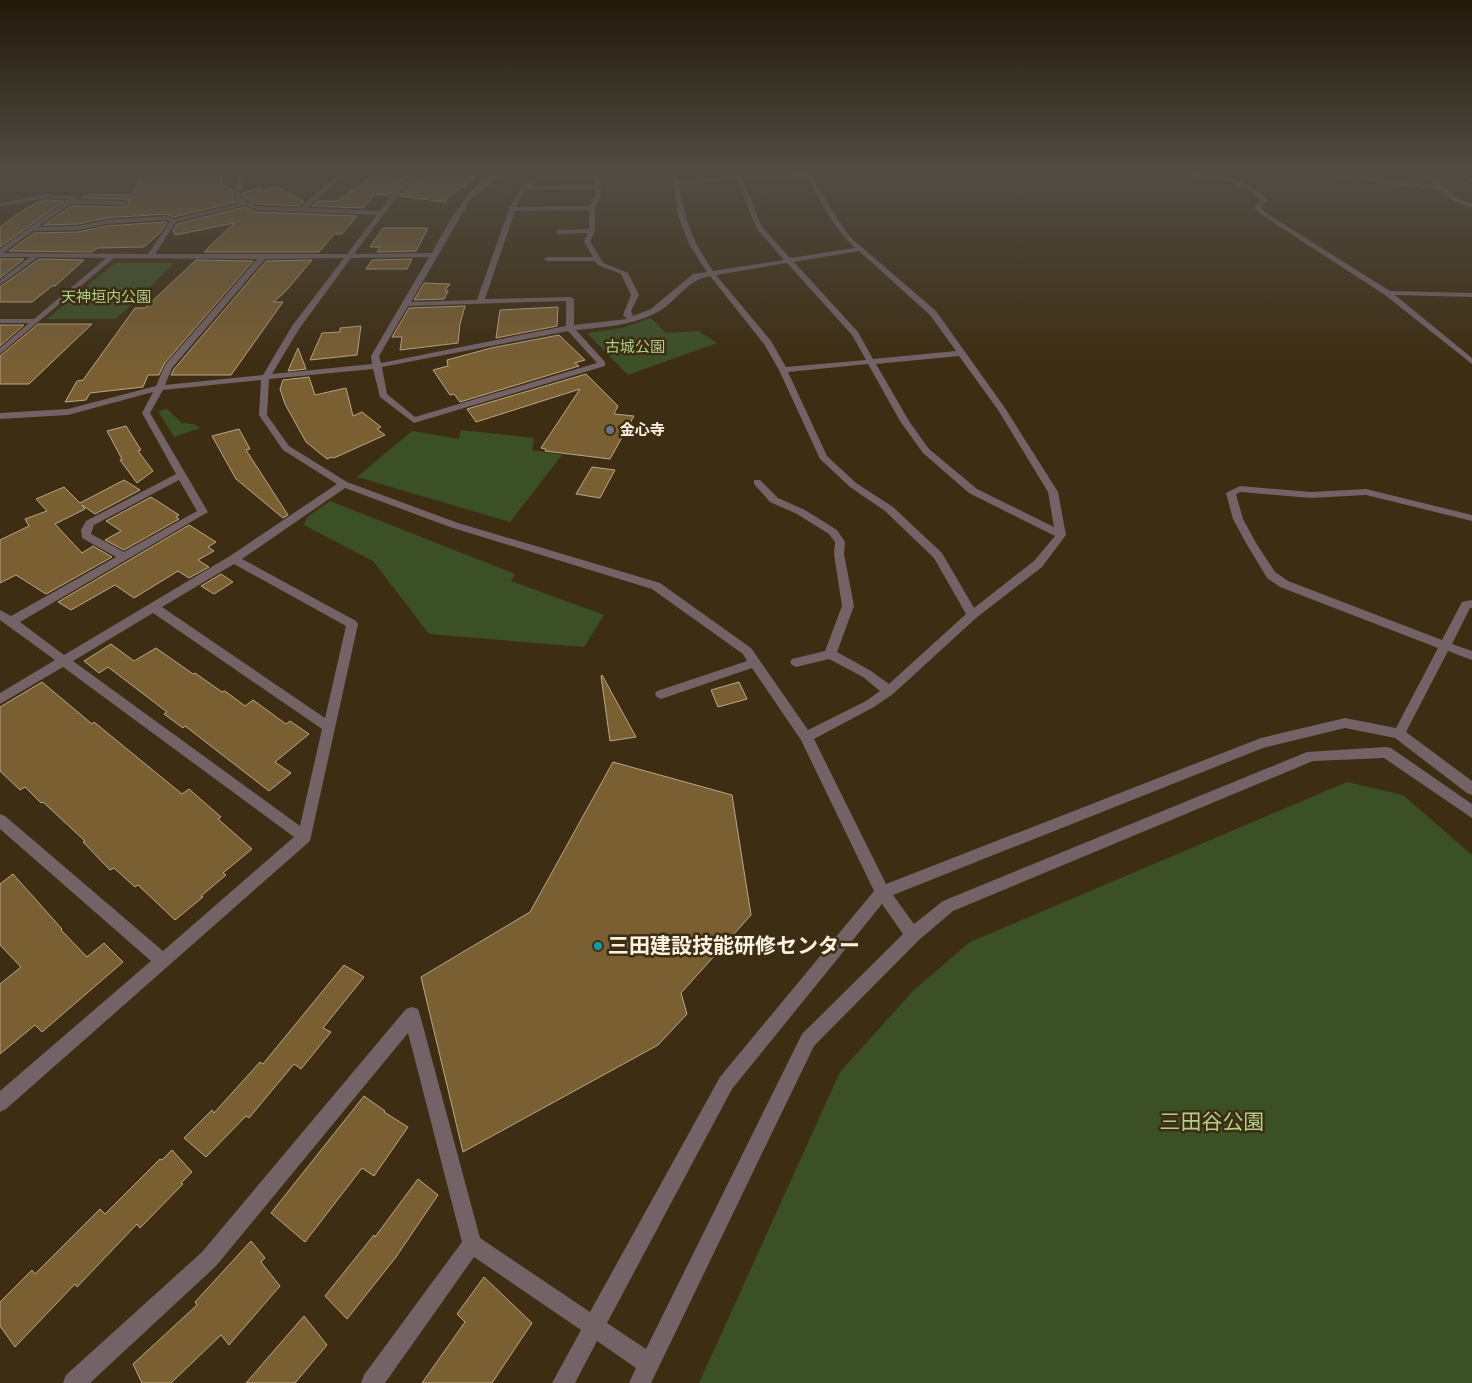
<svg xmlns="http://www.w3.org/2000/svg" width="1472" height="1383" font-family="'Fira Sans Condensed','Noto Sans JP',sans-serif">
<rect width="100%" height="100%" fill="#3d2d12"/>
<g fill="#3c5026">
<polygon points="115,263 175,263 116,319 47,319"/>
<polygon points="651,318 666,333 698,331 717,343 628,375 587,333 622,328"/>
<polygon points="167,409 182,423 194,424 200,428 174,437 158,411"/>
<polygon points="461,430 534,438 532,450 562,455 510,522 357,477 412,431 459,439"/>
<polygon points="330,501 515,574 511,581 604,615 584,647 429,634 373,561 304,525 307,517"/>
<polygon points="1347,782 1403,795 1472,855 1472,1383 699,1383 840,1072 914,990 970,942"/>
</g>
<g fill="#7a5f32" stroke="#baa789">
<polygon points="144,171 224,171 221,183 233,190 233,199 236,202 174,217 166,214 106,218 78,224 44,225 71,206 126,207 130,202 125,199 82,198 88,194 132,195"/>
<polygon points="380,171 413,173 404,179 389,195 375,194 363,208 312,206 318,201 337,201"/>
<polygon points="442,171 472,171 467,175 474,176 470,178 474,179 447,198 445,202 399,196 425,173 437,174"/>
<polygon points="278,187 304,202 299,206 257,204 243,197 243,193 260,188 263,191"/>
<polygon points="46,200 64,201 0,247 0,227 25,209 38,202"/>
<polygon points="245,207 255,212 357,216 342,234 334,234 319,252 204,252 234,223 175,235 173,230 177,224"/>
<polygon points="165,222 167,223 160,233 144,247 97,248 92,252 9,251 34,233 78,232 106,226"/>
<polygon points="383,228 428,228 416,251 377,252 380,247 370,247"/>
<polygon points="0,259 24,259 0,278"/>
<polygon points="39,259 84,260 55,286 52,286 32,302 0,302 0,287"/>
<polygon points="412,259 407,269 366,269 372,260"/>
<polygon points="196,260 253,261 164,364 159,375 148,375 143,387 90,393 86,400 65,402 77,381 83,380 135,308 145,308"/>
<polygon points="312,260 285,292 273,302 283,302 231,375 171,375 174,369 266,261"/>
<polygon points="424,283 450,284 445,291 448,291 444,299 414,300"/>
<polygon points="465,306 460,324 458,343 400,350 402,337 392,337 409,308"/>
<polygon points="558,307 557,326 496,338 500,310"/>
<polygon points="38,324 92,324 29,384 0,384 0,356"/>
<polygon points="0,325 24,325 0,346"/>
<polygon points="361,326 357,355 310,360 322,333 340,332 340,328"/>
<polygon points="559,335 585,360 575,363 579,366 460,402 454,394 450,395 433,370 448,366 447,360 491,348"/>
<polygon points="298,348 306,369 288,371"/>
<polygon points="586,374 618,406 614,414 634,416 610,459 545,451 546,449 541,448 580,389 476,422 467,409"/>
<polygon points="309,377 315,395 346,388 353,416 362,412 381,427 377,429 385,435 334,458 332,457 327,459 306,442 285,404 280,389 283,380"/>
<polygon points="126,426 141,450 138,451 153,471 137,483 120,460 122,459 107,431"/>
<polygon points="239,429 250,449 246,450 288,515 283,518 236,479 212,436"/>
<polygon points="592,467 615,470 600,498 576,494"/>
<polygon points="124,480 140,490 95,514 82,505 85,509 55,524 82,553 93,546 112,557 46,594 16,575 0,583 0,540 29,526 25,519 47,511 36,499 64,487 80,503"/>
<polygon points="151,497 179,515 176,517 179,519 124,550 105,540 121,531 106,521"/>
<polygon points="189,525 216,542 208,547 214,551 198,560 209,567 189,578 178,571 134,598 115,585 71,610 58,602"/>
<polygon points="221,574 233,582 214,594 201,586"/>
<polygon points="111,644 134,661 156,648 193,674 195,673 222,692 225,691 245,706 253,700 286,724 290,721 309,734 275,762 291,773 269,791 185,726 183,728 164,714 167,712 108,667 99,673 84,661"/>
<polygon points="602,675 636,737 610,741 601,676"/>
<polygon points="42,682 92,724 94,722 182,794 189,789 221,817 218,819 252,849 223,873 226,875 201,896 203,897 175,920 138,885 135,887 114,868 110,870 83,842 85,841 43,802 41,803 25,787 20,790 0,771 0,707"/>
<polygon points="739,682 747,699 718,707 711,690"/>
<polygon points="613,762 732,795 751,915 681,993 687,1014 658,1045 463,1152 421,977 530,912"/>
<polygon points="13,874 62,929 61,930 87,957 104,943 123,962 42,1032 35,1025 0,1054 0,984 21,967 0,945 0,884"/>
<polygon points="344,965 364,977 323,1028 331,1032 301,1069 294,1064 249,1118 246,1116 206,1157 184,1138 212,1110 214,1113 260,1062 263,1064"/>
<polygon points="364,1096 385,1111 384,1112 408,1127 374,1176 362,1168 305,1242 271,1213"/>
<polygon points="172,1150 192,1172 181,1183 183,1184 140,1228 137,1224 77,1287 75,1284 15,1347 0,1326 0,1302 32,1270 35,1274 100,1209 105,1214 160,1159 162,1160"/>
<polygon points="418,1179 438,1195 396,1257 347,1319 325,1296 374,1235 375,1237"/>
<polygon points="251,1241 265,1258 261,1262 280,1286 229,1345 221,1335 171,1383 142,1383 133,1364 197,1305 195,1302"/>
<polygon points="484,1277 532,1323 492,1383 422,1383 465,1322 457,1314"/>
<polygon points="304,1316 327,1345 295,1383 246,1383"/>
</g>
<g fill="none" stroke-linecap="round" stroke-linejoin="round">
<g fill="#736367" fill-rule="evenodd">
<path d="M241,171H247L241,187V198L256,206L300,208L342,171H349L307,208L380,211C390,198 407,171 425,171L401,191L354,254L432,253C446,228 474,171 507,171L470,200L411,302L477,300L509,209L521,187L544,173L600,175L601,196L595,208V231L590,241L603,263L628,273L639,295L631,311L633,316L651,309L693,274L707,272L690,246L678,216L672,171H678V180L736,177V171H742V176L810,171L831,209L850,237L936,311L1005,408L1058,492L1066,535L1042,567L976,618L893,694L874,707L814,739L886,884L1261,738L1345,718L1396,728L1438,648L1280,587L1267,578L1246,543L1233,519L1226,493L1240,486L1311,492L1366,489L1472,515V521L1366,495L1311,498L1241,492L1236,494L1243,519L1256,543L1275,572L1288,581L1442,640L1462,602L1472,600V608H1470L1452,644L1472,651V660L1448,651L1406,732L1472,781V795L1467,793L1395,738L1345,728L1263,748L893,895L914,924L943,901L1307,752L1386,747L1391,748L1472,804V818L1384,758L1313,761L953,911L919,940L814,1046L651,1383H629L636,1368L597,1341L575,1383H552L581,1330L474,1257L385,1383H361L364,1375L462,1242L408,1033L216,1266L90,1383H63L66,1375L202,1252L406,1009L412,1007L418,1009L420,1015L480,1238L590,1312L720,1077L874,891L801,740L752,668L661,699L657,697L655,694L657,691L747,661L743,654L652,589L450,527L345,488L242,559L356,621L358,624L310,841L6,1109L0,1112V1091L151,961L0,829V814L5,816L163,951L294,837L63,667L0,704V693L55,660L0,620V610L11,616L116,557L82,538L81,530L86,521L176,474L142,413L153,392L68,415L0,419V413L68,409L156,386L165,365L257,259L114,258L0,354V348L29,323H0V319H34L106,258L38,257L0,285V280L30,257H0V249L69,199L46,198L0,207V203L46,194L77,196L75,200L125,201L128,203L125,205L70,204L38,227L78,226L106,220L166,216L174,219L240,203L235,199V187ZM807,176C820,201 834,229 855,248L790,258L762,227L743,180ZM545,177H594L595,185L530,186ZM737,180L756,228L784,260L713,271C692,240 685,221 679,184ZM595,189V196L590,206L516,207L525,190ZM245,205L255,210L377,215L347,254H155L176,222ZM589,210V229L559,230L556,232L559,234L588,233L584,241L593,257H547L544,259L547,261H595L598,265L621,274L631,295L623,315L627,319L574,325V299L570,297L485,299L515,211ZM165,220L170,222L148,254L3,253L33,231L78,230L106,224ZM859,251L930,315L956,351L873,359L858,332L794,262ZM429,257L371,356L372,364L272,374L299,329L351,258ZM344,258L292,326L263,375L165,385L172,368L265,259ZM787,263L852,335L866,360L786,367L771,341L716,275ZM710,276L764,344L779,370L820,459L850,487L885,511L934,558L966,614L889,684L871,671L837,652L854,606L844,554L845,542L837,530L805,510L778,498L760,480H754V484L770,502L797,514L829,534L835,542L834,554L842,606L825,651L792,659L790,662L792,665L796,667L829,659L863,677L880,691L866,701L808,730L751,648L660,583L458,523L347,482L289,446L267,415L269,379L373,369L380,397L414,423L605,366V362L576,330C603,327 631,326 656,313C676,303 686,280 710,276ZM566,301V326L381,363L379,356L408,306ZM568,331L597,363L415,417L387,394L382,367ZM959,356L998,410L1048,492L1054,527L977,489L929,449L909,421L876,364ZM868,364L900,421L923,453L969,493L1055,536L1034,561L974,608L942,553L893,507L856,483L827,456L788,372ZM261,380L259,415L283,450L337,484L230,556L64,655L20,622L208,512L150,413L163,390ZM179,480L197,511L124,552L91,534L94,525ZM234,564L346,626L325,718L162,607ZM153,613L322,729L300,826L73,661ZM882,904L903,934L802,1034L646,1349L607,1323L732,1089Z"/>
<path d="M1162,171C1197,171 1243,172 1267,200L1261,208L1266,213L1390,291L1472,293V297L1395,295L1472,358V364L1385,295L1262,215L1254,208L1261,200L1254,193L1231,182Z"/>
<polygon points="1295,171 1317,171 1435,186 1419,171 1426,171 1458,199 1472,204 1472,208 1454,201 1440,190"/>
<polygon points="1469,179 1472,179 1472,183 1467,182"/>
</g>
</g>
<linearGradient id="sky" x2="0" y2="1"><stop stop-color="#22190a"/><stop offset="0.47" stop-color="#514c44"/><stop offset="1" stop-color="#514c44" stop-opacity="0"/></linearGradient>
<rect width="1472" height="365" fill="url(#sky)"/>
<circle fill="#6b7280" stroke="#3d2d12" stroke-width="2" cx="610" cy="430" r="5"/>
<circle fill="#0f9aa8" stroke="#3d2d12" stroke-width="2" cx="598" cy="946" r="5"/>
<g text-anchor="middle" stroke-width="5" stroke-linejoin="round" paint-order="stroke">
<g font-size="15" fill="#add08a" stroke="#3d2d12">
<text x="106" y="302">天神垣内公園</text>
<text x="635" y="352">古城公園</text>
</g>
<g font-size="15" font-weight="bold" fill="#fcf2e2" stroke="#3d2d12" text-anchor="start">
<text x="620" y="435">金心寺</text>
</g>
<g font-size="21" font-weight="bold" fill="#fcf2e2" stroke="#3d2d12" text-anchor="start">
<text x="608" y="953">三田建設技能研修センター</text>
</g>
<g font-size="21" fill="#add08a" stroke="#3d2d12">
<text x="1212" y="1129">三田谷公園</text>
</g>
</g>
</svg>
